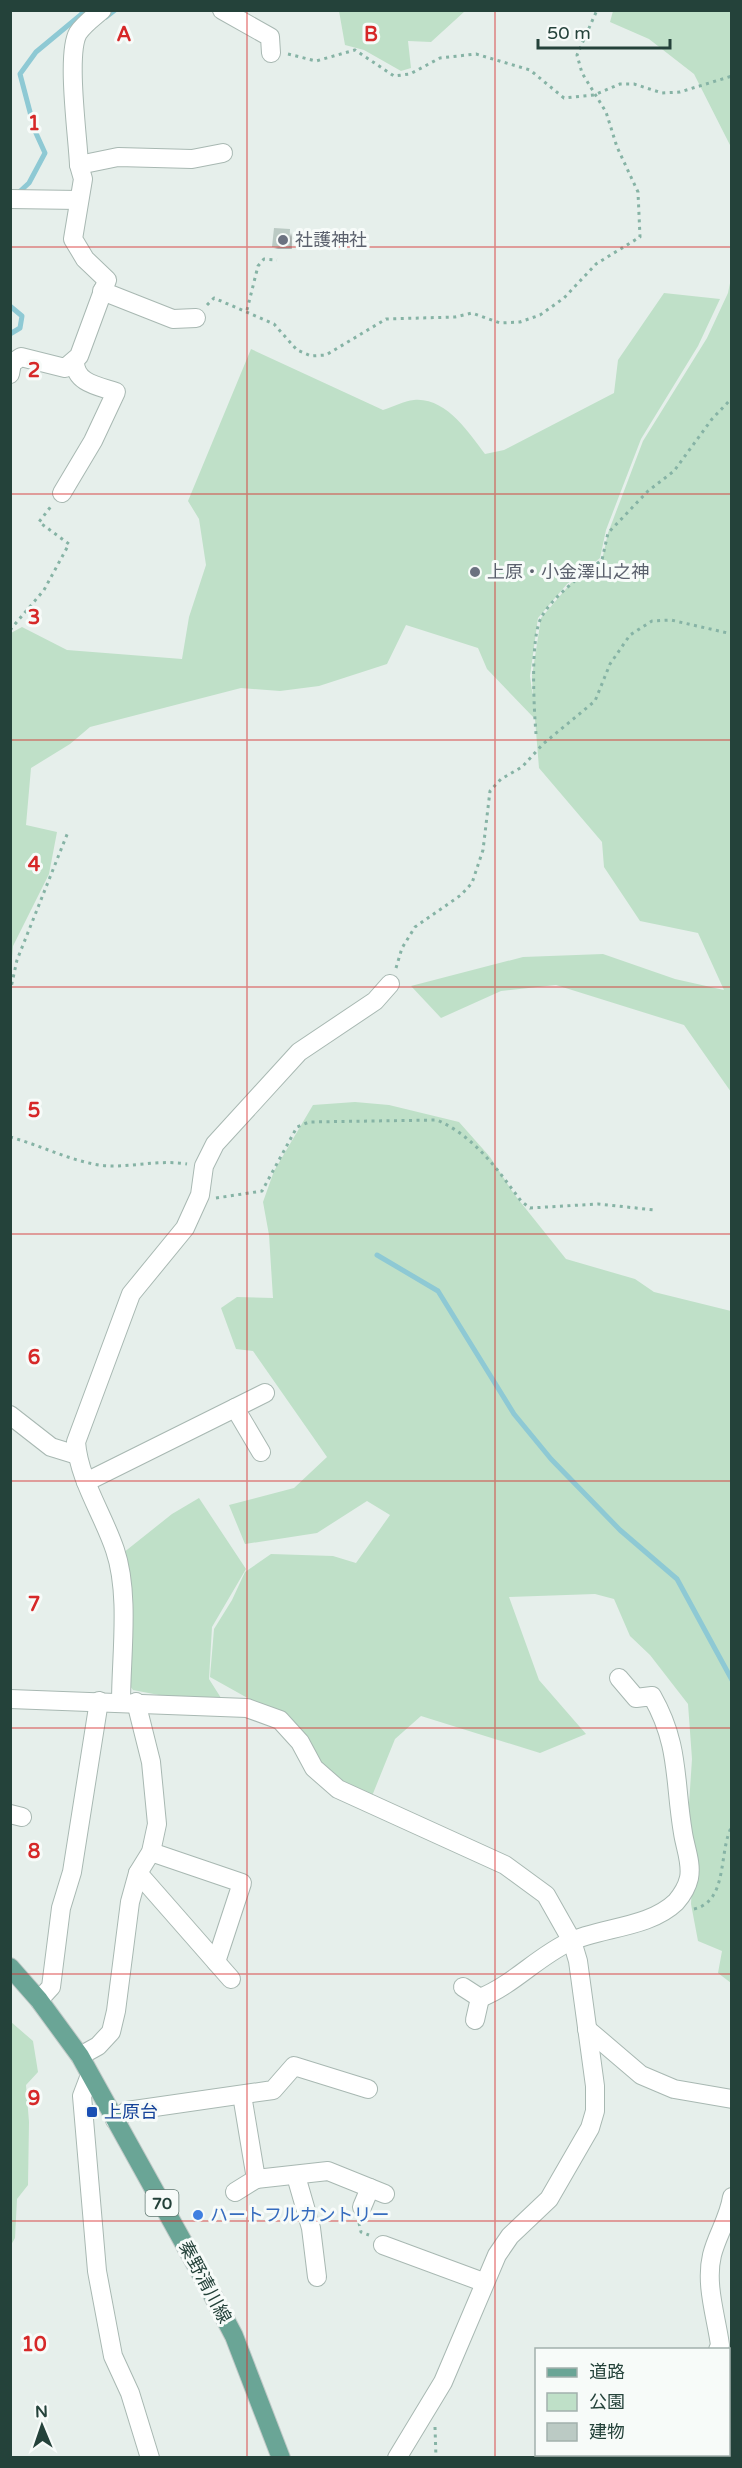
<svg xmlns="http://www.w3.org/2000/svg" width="742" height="2468" font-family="'Varela Round','Noto Sans JP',sans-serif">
<defs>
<filter id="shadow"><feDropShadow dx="3.5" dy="6" stdDeviation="1.5" flood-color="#0004"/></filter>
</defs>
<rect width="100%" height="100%" fill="#e6efeb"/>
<g fill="#bfe0c8">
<polygon points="339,11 339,10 465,11 431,42 408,41 411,68 401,71 364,50 345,45"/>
<polygon points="613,11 731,11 731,147 694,74 649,39 610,22"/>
<path d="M731,278V1092L684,1025L556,985L501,991L441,1018L411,986L523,957L603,954L675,979L724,990L698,933L640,921L604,867L602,842L539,768L535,719L487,669L478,648L406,625L387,664L319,686L280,691L241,688L90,727L70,744L31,768L26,825L57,832L49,874L13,946L11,970V633L22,627L67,650L182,659L189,617L206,565L199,519L188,501L251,349L383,410C393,407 404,401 414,400C446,397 469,433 485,454L504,450L614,393L618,360L664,293L720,299L698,346L641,439L606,530L600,558L567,584L538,618L530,676L533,698L532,676L541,618L571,583L602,560L608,533L643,441L707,338L728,293Z"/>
<polygon points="355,1102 389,1105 459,1122 490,1157 514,1194 566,1259 635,1279 654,1292 731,1311 731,1983 718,1973 722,1951 698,1941 691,1904 693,1861 688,1819 692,1759 688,1704 650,1655 630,1636 614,1599 595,1594 509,1597 539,1680 586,1734 540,1753 421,1716 395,1739 372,1796 341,1780 317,1760 262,1706 210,1677 214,1629 232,1600 245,1572 271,1554 333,1556 356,1563 390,1515 367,1501 317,1533 245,1544 229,1505 294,1488 327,1457 253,1351 236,1349 221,1308 237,1297 273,1298 269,1235 263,1202 274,1171 313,1105"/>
<polygon points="199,1498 246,1569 212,1627 209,1679 221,1698 164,1696 133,1690 127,1682 123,1553 172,1514"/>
<polygon points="11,2022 33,2041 38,2072 26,2085 29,2122 28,2185 17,2199 15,2238 11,2245"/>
<polygon points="731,2402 731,2457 692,2457 694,2455 728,2454 729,2406"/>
</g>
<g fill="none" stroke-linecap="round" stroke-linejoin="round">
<g stroke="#8ec9d4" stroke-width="5">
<polyline points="106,17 115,10"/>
<polyline points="16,195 29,183 45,153 35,131 20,74 36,52 83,13 81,10"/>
<polyline points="10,306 22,316 20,328 10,334"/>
<polyline points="377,1255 438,1291 514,1414 551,1459 620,1530 677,1579 732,1680"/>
</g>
</g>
<polygon fill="#bbcac4" filter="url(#shadow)" points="274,228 290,229 289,246 272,247"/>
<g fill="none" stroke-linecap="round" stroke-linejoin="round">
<defs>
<g id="minor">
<polyline points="222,10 270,37 271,53"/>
<polyline points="79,165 118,157 192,159 223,153"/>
<polyline points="10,199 79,200"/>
<polyline points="102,291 173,319 196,318"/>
<path d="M10,374L12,363L21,357L65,368L79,356L107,280L85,259L73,239L83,179L79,165C78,138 66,54 78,33C84,24 94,17 102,10"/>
<path d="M62,493L93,441L116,392C98,386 75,383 75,362"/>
<polyline points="235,1408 261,1452"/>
<polyline points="10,1415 51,1447 77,1455"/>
<polyline points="86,1482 265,1393"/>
<polyline points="10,1699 247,1708 280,1720 300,1742 314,1768 338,1789 505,1865 546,1895 572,1941 578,1961 595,2086 595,2111 590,2128 549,2199 510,2236 497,2255 443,2382 397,2458"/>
<path d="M121,1702C121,1656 130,1594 115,1550C103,1514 79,1480 76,1442L131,1294L185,1228L200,1195L204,1166L215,1144L299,1052L375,1001L390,984"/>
<polyline points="10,1814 22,1817"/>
<polyline points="151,1852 242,1883 216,1962"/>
<polyline points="138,1873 231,1979"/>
<polyline points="463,1987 480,1998 475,2020"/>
<path d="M480,1998C513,1985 537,1957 569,1942C602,1927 649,1928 676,1902C682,1895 687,1887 689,1878C692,1863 685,1847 683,1833C674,1780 680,1745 652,1696L636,1698L619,1678"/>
<polyline points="39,2000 51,1987 61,1908 72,1872 99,1701"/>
<polyline points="587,2029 641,2075 674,2089 732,2099"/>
<polyline points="80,2056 98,2046 111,2032 116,2011 130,1902 138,1873 151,1852 157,1824 151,1762 136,1702"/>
<polyline points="90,2075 82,2096 97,2271 113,2356 130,2393 150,2458"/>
<polyline points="242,2095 256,2179 328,2171 385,2194"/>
<polyline points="115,2120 127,2111 273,2090 294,2066 368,2089"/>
<polyline points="296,2176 311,2228 317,2277"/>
<polyline points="235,2192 256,2179"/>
<polyline points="362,2207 370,2188"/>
<polyline points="383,2245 483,2282"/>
<path d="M718,2350L720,2345C716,2316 705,2284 712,2255C717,2235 729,2218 732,2197"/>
<polyline points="568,2458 569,2454"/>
<polyline points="658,2458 659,2454"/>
</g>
<polyline id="major" points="10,1967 39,2000 80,2056 212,2294 234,2336 281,2458"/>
</defs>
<use href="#minor" stroke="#a8b8b2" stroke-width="20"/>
<use href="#major" stroke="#c2cac8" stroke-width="20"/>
<g stroke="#86b3a5" stroke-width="3" stroke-dasharray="3 4.5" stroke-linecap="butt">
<polyline points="288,54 316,61 355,50 394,76 410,74 440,58 476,54 530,70 564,98 594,95 620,84 634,84 662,93 680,92 732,76"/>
<polyline points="207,305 214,298 274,324 297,350 311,356 326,355 386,319 455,317 472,313 500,323 520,322 540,315 564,298 596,264 640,237 638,192 617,147 606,112 582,73 577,55 597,10"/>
<polyline points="247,310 258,266 264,259 277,260"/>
<polyline points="10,630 44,590 69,544 39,522 52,505"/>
<path d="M536,734C534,709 530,639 541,618C551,598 584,573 602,560L608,533L648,491L674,471L712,419L732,398"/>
<polyline points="396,968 402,948 415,927 461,895 472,883 483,850 490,791 501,779 522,767 543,744 595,701 610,664 630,635 652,621 671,620 732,634"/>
<polyline points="10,992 17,960 68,832"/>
<path d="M10,1137C40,1145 68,1160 99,1165C127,1169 156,1159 187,1164"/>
<path d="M216,1198L262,1191L297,1127L309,1122L437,1120C474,1136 498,1170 521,1201L530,1208L598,1204L655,1210"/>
<path d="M694,1909C729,1901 718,1851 732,1826"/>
<polyline points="359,2223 361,2232 369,2235"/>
<polyline points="435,2427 436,2458"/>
</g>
<use href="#minor" stroke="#fff" stroke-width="18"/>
<use href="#major" stroke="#6aa596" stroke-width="18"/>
</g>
<path fill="none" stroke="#d62828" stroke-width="1.5" stroke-opacity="0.55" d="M247,10V2458M495,10V2458M10,247H732M10,494H732M10,740H732M10,987H732M10,1234H732M10,1481H732M10,1728H732M10,1974H732M10,2221H732"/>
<g fill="#6b7280" stroke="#f7fbf9" stroke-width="2">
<circle cx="283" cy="240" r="6"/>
<circle cx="475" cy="572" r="6"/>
</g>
<rect fill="#1a4fb4" stroke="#f7fbf9" stroke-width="2" x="86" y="2106" width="12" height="12" rx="3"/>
<circle fill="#3f7fe0" stroke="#f7fbf9" stroke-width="2" cx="198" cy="2215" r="6"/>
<g text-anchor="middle" stroke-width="6" stroke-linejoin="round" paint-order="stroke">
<rect fill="#f7fbf9" stroke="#637a73" stroke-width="1.5" x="145.5" y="2190" width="33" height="26" rx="4.5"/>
<g font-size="16" font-weight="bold" fill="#24423a">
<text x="162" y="2209">70</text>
</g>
<g font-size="18" fill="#5b616d" stroke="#f7fbf9" text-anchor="start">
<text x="295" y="246">社護神社</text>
<text x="487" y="578">上原・小金澤山之神</text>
</g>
<g font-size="18" fill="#164399" stroke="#f7fbf9" text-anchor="start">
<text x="104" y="2118">上原台</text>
</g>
<g font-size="18" fill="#366cbe" stroke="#f7fbf9" text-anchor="start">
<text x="210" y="2221">ハートフルカントリー</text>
</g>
<g font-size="18" fill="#24423a" stroke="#f7fbf9">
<text transform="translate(205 2282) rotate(62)" y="6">秦野清川線</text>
</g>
</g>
<g font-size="20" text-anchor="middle" font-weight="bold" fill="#d62828" stroke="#f7fbf9" stroke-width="6" stroke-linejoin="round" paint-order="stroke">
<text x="124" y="41">A</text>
<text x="371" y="41">B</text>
<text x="34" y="130">1</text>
<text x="34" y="377">2</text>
<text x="34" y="624">3</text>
<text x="34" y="871">4</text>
<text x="34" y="1117">5</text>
<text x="34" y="1364">6</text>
<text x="34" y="1611">7</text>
<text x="34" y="1858">8</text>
<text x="34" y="2105">9</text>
<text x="34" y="2351">10</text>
</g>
<rect width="742" height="2468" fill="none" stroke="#24423a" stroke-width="24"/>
<rect x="535" y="2348" width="195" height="108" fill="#f7fbf9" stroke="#a3b1ad" stroke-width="1.5"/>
<rect x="547" y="2368" width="30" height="9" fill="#6aa596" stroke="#a3b1ad" stroke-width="1.5"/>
<text x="589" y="2378" font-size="18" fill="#24423a">道路</text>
<rect x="547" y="2393" width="30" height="18" fill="#bfe0c8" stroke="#a3b1ad" stroke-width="1.5"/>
<text x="589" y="2408" font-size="18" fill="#24423a">公園</text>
<rect x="547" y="2423" width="30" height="18" fill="#bbcac4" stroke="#a3b1ad" stroke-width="1.5"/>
<text x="589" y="2438" font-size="18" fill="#24423a">建物</text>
<g transform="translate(42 2426) rotate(358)" stroke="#f7fbf9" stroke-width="4.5" paint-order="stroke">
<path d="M0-4.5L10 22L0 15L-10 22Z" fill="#24423a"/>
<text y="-9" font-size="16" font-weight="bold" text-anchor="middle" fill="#24423a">N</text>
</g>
<path d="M538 39v9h132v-9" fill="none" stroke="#24423a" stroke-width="3"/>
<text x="547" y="39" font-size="18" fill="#24423a" stroke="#f7fbf9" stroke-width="4.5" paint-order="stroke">50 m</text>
</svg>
